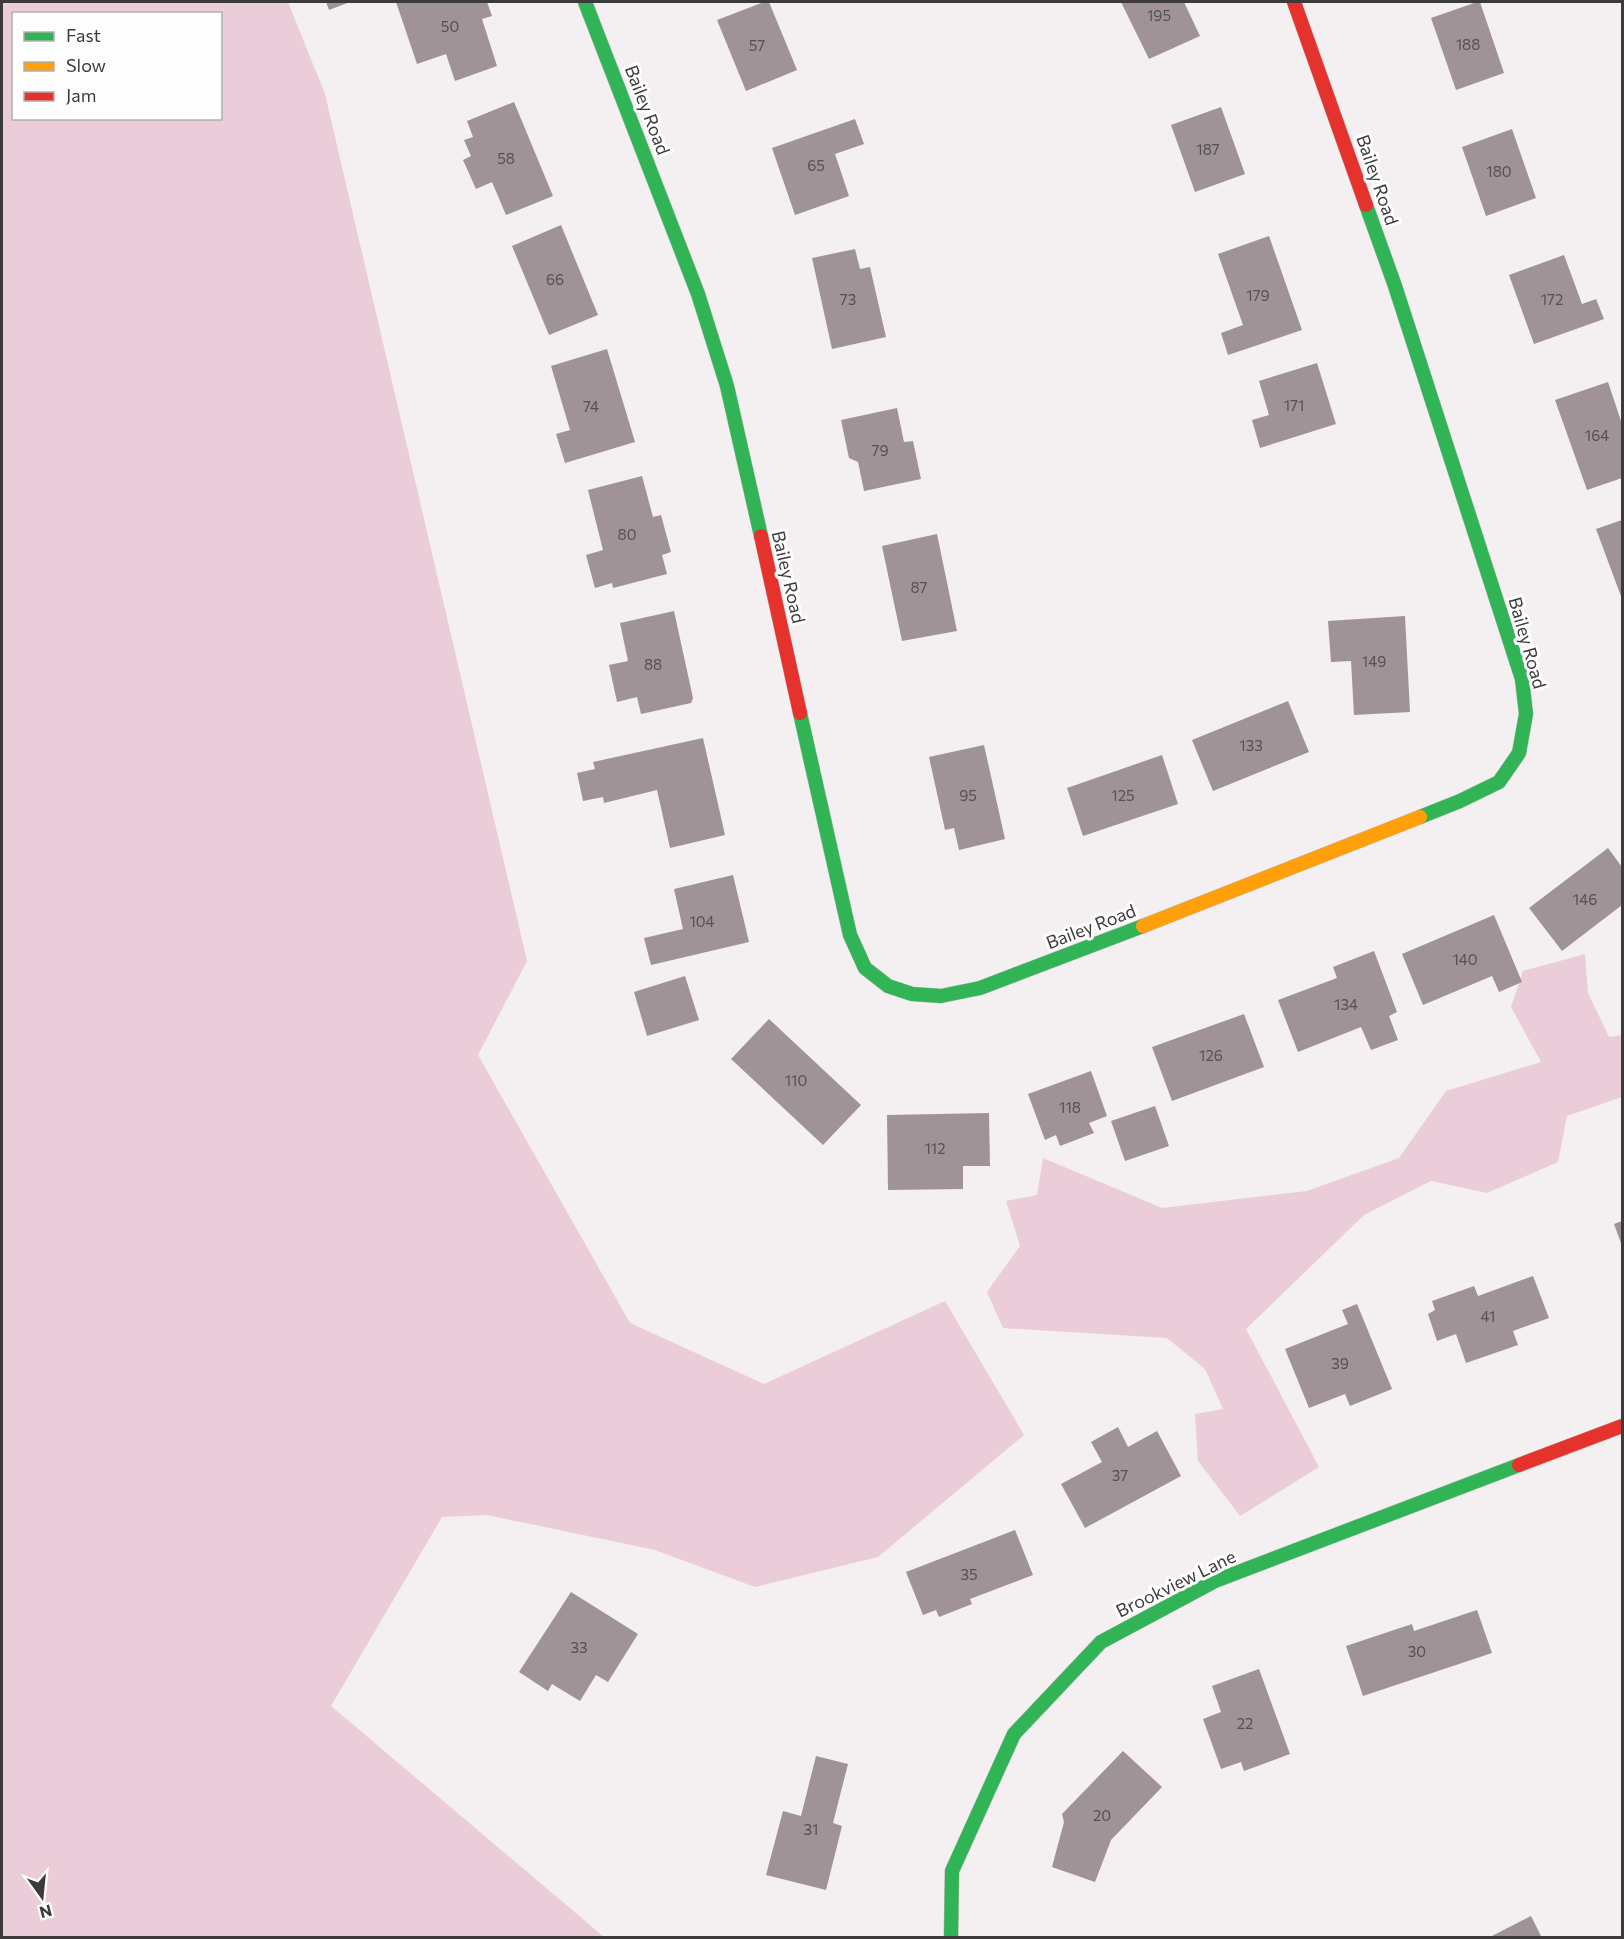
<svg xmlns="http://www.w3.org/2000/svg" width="1624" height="1939" font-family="Commissioner,sans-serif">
<rect width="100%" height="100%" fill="#f4eff1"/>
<g fill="#eacdd8" fill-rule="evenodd">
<path d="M2,2H288L325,94L527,961L478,1055L630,1323L764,1384L945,1301L1024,1435L878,1557L755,1587L655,1550L487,1515L442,1517L331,1706L604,1937H2ZM14,14H220V118H14Z"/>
<polygon points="1585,954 1588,993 1609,1037 1622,1035 1622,1097 1567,1116 1558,1162 1487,1193 1431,1181 1364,1215 1246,1329 1319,1467 1240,1516 1198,1461 1195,1414 1223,1409 1205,1369 1167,1338 1003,1328 987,1292 1020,1246 1006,1201 1037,1195 1043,1158 1162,1208 1307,1191 1399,1158 1446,1091 1541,1062 1511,1007 1523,971"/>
</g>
<g fill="#9f9398">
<polygon points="326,2 350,2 329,10"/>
<polygon points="396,2 487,2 492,16 482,19 497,66 455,81 446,54 417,64"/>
<polygon points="764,2 769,2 797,70 746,91 717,20"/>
<polygon points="1121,2 1184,2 1200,36 1149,59"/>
<polygon points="1477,2 1480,2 1504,73 1456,90 1431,18"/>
<polygon points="514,102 553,196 506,215 492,182 476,189 463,160 471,156 464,140 473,137 467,121"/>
<polygon points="1221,107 1245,174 1195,192 1171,125"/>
<polygon points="855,119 864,144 835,154 849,196 795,215 772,148"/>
<polygon points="1512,129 1536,198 1486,216 1462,147"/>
<polygon points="561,225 598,315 549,335 512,246"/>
<polygon points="1269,236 1302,330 1228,355 1221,333 1243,325 1218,254"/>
<polygon points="855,249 860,269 870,267 886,337 832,349 812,258"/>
<polygon points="1564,255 1582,304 1596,299 1604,319 1534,344 1509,275"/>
<polygon points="607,349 635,442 565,463 556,434 570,430 551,366"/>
<polygon points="1317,363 1336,424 1260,448 1252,420 1269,415 1259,381"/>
<polygon points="1608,382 1622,424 1622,478 1587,490 1555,400"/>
<polygon points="897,408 904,442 913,441 921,479 864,491 858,462 849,458 841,420"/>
<polygon points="642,476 653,517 661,515 671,552 662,555 667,574 613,588 612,583 595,588 586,555 603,550 588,490"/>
<polygon points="1622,520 1622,599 1596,529"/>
<polygon points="937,534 957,631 902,641 882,546"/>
<polygon points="674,611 693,698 691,703 641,714 637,697 617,702 609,665 628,661 620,623"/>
<polygon points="1405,616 1410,712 1354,715 1351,661 1331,662 1328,621"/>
<polygon points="1288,701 1309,752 1213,791 1192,740"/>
<polygon points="703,738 725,835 670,848 657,790 604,803 603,797 583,801 577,773 595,769 593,762"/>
<polygon points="984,745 1005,839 959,850 954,828 945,830 929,757"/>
<polygon points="1162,755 1178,804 1083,836 1067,788"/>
<polygon points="1608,848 1622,867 1622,905 1562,951 1529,908"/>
<polygon points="733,875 749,942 651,965 644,938 683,929 674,889"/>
<polygon points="1494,915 1522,982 1499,992 1492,976 1423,1005 1402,954"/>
<polygon points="1374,951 1397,1012 1389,1016 1398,1040 1371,1050 1361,1027 1298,1052 1278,1000 1337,978 1333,967"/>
<polygon points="685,976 699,1020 647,1036 634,992"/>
<polygon points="1244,1014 1264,1067 1172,1101 1152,1047"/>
<polygon points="769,1019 861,1105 823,1145 731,1059"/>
<polygon points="1091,1071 1107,1116 1089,1123 1094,1133 1060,1146 1056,1135 1045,1140 1028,1094"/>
<polygon points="1155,1106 1169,1146 1125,1161 1111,1121"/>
<polygon points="989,1113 990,1166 963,1166 963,1189 888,1190 887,1115"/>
<polygon points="1622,1221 1622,1246 1614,1224"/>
<polygon points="1533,1276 1549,1318 1513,1331 1518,1345 1466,1363 1456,1334 1437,1341 1428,1314 1435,1310 1432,1301 1474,1286 1478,1296"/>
<polygon points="1357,1304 1392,1389 1350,1406 1345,1394 1309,1408 1285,1349 1348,1324 1342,1310"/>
<polygon points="1118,1427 1128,1447 1157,1431 1181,1476 1085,1528 1061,1484 1102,1462 1091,1442"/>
<polygon points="1015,1530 1033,1575 970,1599 972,1604 939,1617 936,1610 923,1615 906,1572"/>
<polygon points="571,1592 638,1634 608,1682 596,1675 580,1701 552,1684 548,1691 519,1672"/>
<polygon points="1477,1610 1492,1653 1363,1696 1346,1646 1412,1624 1414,1631"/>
<polygon points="1259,1669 1290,1754 1244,1771 1241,1762 1221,1769 1203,1719 1221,1712 1212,1686"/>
<polygon points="1123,1751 1162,1787 1111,1840 1095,1882 1052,1867 1064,1822 1062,1814"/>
<polygon points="816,1756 848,1764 833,1823 842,1826 826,1890 766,1875 783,1811 801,1816"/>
<polygon points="1531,1916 1542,1938 1488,1938"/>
</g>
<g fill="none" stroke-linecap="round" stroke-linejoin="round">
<defs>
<g id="fast">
<polyline points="585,2 698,294 727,386 761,536"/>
<polyline points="1366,205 1395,286 1522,679 1526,714 1519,753 1499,782 1460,801 1420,817"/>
<polyline points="800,713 850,935 865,968 888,986 912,994 941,996 980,988 1143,926"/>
<polyline points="951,1938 952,1871 1014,1734 1101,1642 1215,1581 1519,1465"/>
</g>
<polyline id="slow" points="1143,926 1420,817"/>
<g id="jam">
<polyline points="1294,2 1366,205"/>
<polyline points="761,536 800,713"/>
<polyline points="1519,1465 1622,1426"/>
</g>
</defs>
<use href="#fast" stroke="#c4c0c1" stroke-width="15"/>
<use href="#slow" stroke="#c4c0c1" stroke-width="15"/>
<use href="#jam" stroke="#c4c0c1" stroke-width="15"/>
<use href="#fast" stroke="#30b455" stroke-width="14"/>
<use href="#slow" stroke="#ff9f0a" stroke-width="14"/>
<use href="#jam" stroke="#e5322d" stroke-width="14"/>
</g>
<g text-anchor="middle" stroke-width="6" stroke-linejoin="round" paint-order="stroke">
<g font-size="15" fill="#565052">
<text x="1159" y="21">195</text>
<text x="450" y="32">50</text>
<text x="1468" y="50">188</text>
<text x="757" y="51">57</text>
<text x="1208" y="155">187</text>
<text x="506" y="164">58</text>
<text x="816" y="171">65</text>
<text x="1499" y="177">180</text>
<text x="555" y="285">66</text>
<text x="1258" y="301">179</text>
<text x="848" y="305">73</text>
<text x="1552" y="305">172</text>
<text x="1294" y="411">171</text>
<text x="591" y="412">74</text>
<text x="1597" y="441">164</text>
<text x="880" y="456">79</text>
<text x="627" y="540">80</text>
<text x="919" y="593">87</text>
<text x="1374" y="667">149</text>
<text x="653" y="670">88</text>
<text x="1251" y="751">133</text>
<text x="968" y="801">95</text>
<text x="1123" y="801">125</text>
<text x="1585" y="905">146</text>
<text x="702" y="927">104</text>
<text x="1465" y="965">140</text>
<text x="1346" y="1010">134</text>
<text x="1211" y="1061">126</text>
<text x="796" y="1086">110</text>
<text x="1070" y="1113">118</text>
<text x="935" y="1154">112</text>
<text x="1488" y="1322">41</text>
<text x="1340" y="1369">39</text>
<text x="1120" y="1481">37</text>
<text x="969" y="1580">35</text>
<text x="579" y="1653">33</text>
<text x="1417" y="1657">30</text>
<text x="1245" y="1729">22</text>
<text x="1102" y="1821">20</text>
<text x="811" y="1835">31</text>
</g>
<g font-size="18" fill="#3d3a3b" stroke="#fefdfd">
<text transform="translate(647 110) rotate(69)" y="6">Bailey Road</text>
<text transform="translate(1377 180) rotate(71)" y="6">Bailey Road</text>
<text transform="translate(788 577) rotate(77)" y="6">Bailey Road</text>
<text transform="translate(1527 643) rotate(74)" y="6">Bailey Road</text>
<text transform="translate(1091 927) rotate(-21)" y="6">Bailey Road</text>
<text transform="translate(1176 1584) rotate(-26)" y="6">Brookview Lane</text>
</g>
</g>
<rect width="1624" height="1939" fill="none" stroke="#3d3a3b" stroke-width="6"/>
<rect x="12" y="12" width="210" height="108" fill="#fefdfd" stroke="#b1afaf" stroke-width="1.5"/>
<rect x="24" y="32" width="30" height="9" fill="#30b455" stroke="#b1afaf" stroke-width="1.5"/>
<text x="66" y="42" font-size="18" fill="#3d3a3b">Fast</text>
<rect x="24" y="62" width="30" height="9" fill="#ff9f0a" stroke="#b1afaf" stroke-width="1.5"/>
<text x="66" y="72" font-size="18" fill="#3d3a3b">Slow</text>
<rect x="24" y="92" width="30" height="9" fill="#e5322d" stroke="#b1afaf" stroke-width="1.5"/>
<text x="66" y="102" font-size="18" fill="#3d3a3b">Jam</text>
<g transform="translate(42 1897) rotate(165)" stroke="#fefdfd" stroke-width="4.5" paint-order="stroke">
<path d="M0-4.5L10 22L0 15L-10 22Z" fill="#3d3a3b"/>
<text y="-9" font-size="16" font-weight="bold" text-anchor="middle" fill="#3d3a3b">N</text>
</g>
</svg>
